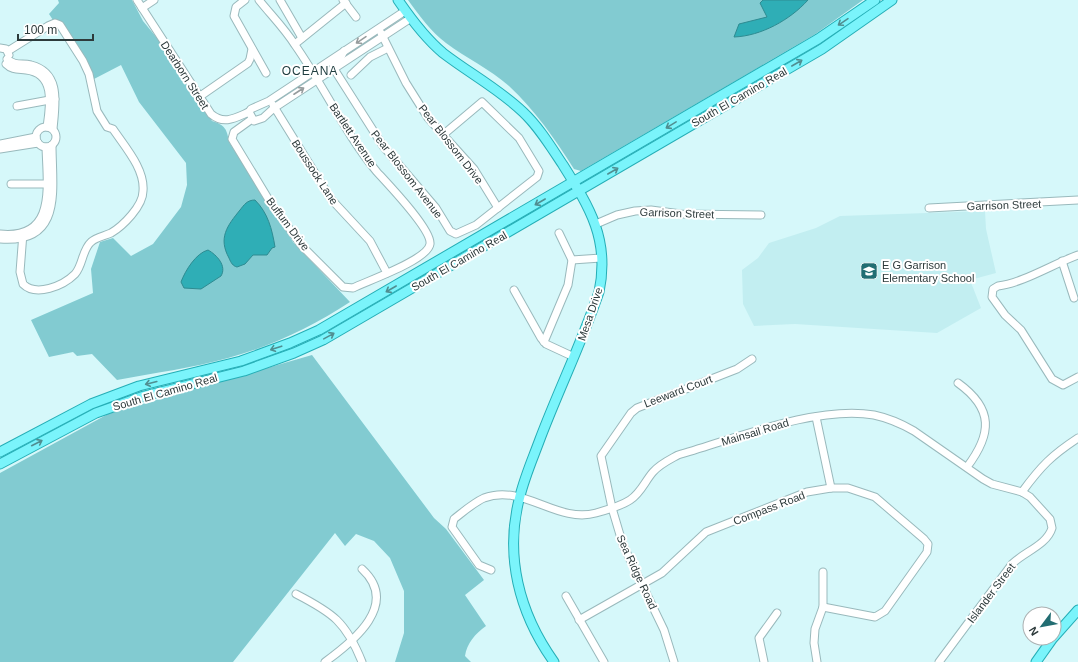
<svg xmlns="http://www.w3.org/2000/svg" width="1078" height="662" font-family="Arial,sans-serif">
<rect width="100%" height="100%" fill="#d6f8fa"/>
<polygon fill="#c2eef1" points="985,211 986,229 996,273 970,280 981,308 937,333 795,324 754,326 743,304 742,270 758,258 769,243 816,228 840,216"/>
<g fill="#82cbd1">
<path d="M58,0H132L143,21L166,49L212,121C225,125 227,129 229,142L293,242L350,302C312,327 272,346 228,358C192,368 154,373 117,380L92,354L77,356L73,352L49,357L31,320L93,293L91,269L100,242L113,238L131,256L153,244L181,207L187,185L186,163L139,102L121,65L94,79C82,55 63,36 49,14L59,3Z"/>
<path d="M408,0H863L814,35L581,171L574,169C555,139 535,110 509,86C490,69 466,58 446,43C431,32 419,15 408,0Z"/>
<path d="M312,355L434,518L446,529L484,580L465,595L486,626C475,634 467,643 465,656L471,662H395L404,633V591L390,558L374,541L356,534L345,546L335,533L233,662H0V473L108,414Z"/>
</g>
<g fill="#2faeb6" stroke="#2e8b91">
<path d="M763,0H808C790,20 761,36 734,37L739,24L767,17L760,3Z"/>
<path d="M255,200C268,213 272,229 275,247L272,248L267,255H253L245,264L237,267C233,266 231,263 229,258C218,238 227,226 240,210C244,205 247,200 255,200Z"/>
<path d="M208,250C217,255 227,266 221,276L201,289L184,288L181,282C185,271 196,253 208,250Z"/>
</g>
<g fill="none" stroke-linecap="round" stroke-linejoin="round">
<defs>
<g id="minor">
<path d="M137,0L211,114C224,125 235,118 249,112"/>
<polyline points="245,0 236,7 234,16 266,73"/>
<polyline points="280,0 302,38"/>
<polyline points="343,0 356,17"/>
<polyline points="142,8 154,0"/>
<polyline points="405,11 269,101 251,109 249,112 254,121 263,118 274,108 411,18"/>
<polyline points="381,33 406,83 428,118 474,169 498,208"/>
<polyline points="295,44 346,3"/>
<polyline points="0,48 6,49 9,55"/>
<path d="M8,51L48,26L55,23L60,25L83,61L89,74L97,111L107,127L113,129C125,147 145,169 143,191C143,206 123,226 111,233C105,236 96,237 91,242C82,250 83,265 75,274C63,286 36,297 23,284L20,272L23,233"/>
<polyline points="344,51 340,59 333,64 334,69 383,146 436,208 450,231 456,234 476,225 537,177 539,171 519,138 482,102 444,134"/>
<path d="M7,59C15,66 21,63 31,65C62,73 55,105 53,129"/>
<path d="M6,64C12,70 18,69 26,70C56,73 50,106 47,127"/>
<polyline points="351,75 370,57 388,48"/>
<polyline points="199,97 248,63 250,59 252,49"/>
<polyline points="273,105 331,199 370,241 387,273"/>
<polyline points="17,106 55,99"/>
<path d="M252,119L234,132L232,139L269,200L301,245L343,287L353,288C367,281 428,260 430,244C432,230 388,184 377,172C345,134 324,86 295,45C285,29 271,15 259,0"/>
<circle cx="46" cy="137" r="10"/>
<polyline points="0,144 36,137"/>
<polyline points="0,149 38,143"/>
<polyline points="11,184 50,184"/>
<polyline points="929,208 1078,200"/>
<polyline points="596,224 617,215 635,211 651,210 681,214 761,215"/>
<path d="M0,234C57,240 47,186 46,147"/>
<path d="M0,239C64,244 52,189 52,145"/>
<path d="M1078,255C1053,264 1023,283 998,286L993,289L992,297L1005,315L1021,330L1052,379L1063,385L1078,377"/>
<polyline points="572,260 601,258"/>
<polyline points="1062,261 1074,298"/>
<polyline points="514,290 541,338 546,344 574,357"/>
<polyline points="544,342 568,285 572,260 559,233"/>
<path d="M958,383C994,409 992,434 967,467"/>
<polyline points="816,417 831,488"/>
<path d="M1022,492C1041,466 1052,455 1078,438"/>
<path d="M491,570L479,565L452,527L454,519C463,512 473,503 484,498C523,483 557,524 596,513C607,510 621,506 630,500C641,493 645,481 653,472C660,464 669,460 678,455C734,439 817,405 874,415C888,418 902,424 914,431L983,479L992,484L1022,492L1030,497L1050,519L1052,528C1047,545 1024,552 1012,564L939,662"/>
<path d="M296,594C333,613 346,622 362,662"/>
<polyline points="566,596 604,662"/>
<polyline points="579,620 662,573 706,532 807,492 831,488 848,488 875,497 924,539 928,544 927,552 885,611 875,617 823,607"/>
<path d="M325,662C354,641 400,604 362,569"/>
<polyline points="674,662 664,630 623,545 612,508 601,456 631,413 637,408 737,369 752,359"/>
<polyline points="764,662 759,638 777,613"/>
<polyline points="817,662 814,643 815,629 823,607 823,572"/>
</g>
<g id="major">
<path d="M398,0C411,19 425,38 443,53C469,73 499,89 523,112C539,127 551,147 563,165C590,208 610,240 599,292C582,342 559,389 540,439C533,458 525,476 520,496C504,555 519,613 554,662"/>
<polyline points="0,452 91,404 139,386 241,361 290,343 319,330 818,39 875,0"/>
<polyline points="0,464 96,413 144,396 244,371 294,353 323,340 822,49 892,0"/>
<polyline points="1054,637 1078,610"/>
<polyline points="1036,662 1053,638"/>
</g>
</defs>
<use href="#minor" stroke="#99b9bc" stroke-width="9"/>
<use href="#major" stroke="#25aeb6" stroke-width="11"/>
<use href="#minor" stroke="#fff" stroke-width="7"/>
<use href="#major" stroke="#7af4fb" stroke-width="9"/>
</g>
<defs><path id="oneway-shaft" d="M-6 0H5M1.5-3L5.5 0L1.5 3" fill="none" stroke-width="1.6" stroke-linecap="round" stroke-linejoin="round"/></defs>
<g stroke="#508e91">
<use href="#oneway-shaft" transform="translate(843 22) rotate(146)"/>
<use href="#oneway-shaft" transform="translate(797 63) rotate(-30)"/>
<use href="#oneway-shaft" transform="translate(671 125) rotate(149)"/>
<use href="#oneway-shaft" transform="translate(613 171) rotate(-30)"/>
<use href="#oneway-shaft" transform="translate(540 202) rotate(150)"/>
<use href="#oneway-shaft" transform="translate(391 289) rotate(150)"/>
<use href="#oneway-shaft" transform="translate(329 336) rotate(-29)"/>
<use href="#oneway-shaft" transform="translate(276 348) rotate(162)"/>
<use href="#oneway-shaft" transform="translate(151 383) rotate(166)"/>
<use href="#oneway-shaft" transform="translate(37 443) rotate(-27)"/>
</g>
<g stroke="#969c9d">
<use href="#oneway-shaft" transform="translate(361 40) rotate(146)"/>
<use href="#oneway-shaft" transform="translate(299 91) rotate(-33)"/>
</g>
<defs>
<symbol id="school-square" viewBox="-11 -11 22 22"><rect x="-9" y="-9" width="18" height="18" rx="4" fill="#226d72" stroke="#fff"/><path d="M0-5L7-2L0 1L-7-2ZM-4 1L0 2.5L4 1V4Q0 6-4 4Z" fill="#fff"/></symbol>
</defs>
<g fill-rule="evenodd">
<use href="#school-square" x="859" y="261" width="20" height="20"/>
</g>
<g text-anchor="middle" stroke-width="4" stroke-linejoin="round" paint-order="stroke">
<g font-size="11" fill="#2d3a3b" stroke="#fff">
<text transform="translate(185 75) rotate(57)" y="4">Dearborn Street</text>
<text transform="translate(739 97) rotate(-30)" y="4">South El Camino Real</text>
<text transform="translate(353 135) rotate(56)" y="4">Bartlett Avenue</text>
<text transform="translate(451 144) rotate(52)" y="4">Pear Blossom Drive</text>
<text transform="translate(315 172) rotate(57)" y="4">Boussock Lane</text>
<text transform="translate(407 174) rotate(52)" y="4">Pear Blossom Avenue</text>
<text transform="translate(1004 205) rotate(-2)" y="4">Garrison Street</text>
<text transform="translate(677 213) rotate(2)" y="4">Garrison Street</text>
<text transform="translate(288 224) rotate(53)" y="4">Buffum Drive</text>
<text transform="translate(459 261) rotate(-30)" y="4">South El Camino Real</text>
<text transform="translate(590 314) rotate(-71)" y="4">Mesa Drive</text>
<text transform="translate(678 391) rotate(-21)" y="4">Leeward Court</text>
<text transform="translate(165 392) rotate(-16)" y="4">South El Camino Real</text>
<text transform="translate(755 432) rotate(-17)" y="4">Mainsail Road</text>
<text transform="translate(769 508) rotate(-21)" y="4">Compass Road</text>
<text transform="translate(637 572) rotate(65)" y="4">Sea Ridge Road</text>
<text transform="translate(991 593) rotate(-53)" y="4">Islander Street</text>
</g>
<g font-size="11" fill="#2d3a3b" stroke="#fff" text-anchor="start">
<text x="882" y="269">E G Garrison<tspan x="882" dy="13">Elementary School</tspan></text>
</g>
<g font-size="12" letter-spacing="1" fill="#203e40" stroke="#fff">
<text x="310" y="75">OCEANA</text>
</g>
</g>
<g transform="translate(1042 626) rotate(238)"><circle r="19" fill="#ffffff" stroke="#abb0b1"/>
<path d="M0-3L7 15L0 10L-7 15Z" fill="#226d72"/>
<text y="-6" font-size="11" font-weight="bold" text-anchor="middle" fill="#2d3a3b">N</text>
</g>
<path d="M18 34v6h75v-6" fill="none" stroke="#2d3a3b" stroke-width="2"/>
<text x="24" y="34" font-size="12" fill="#2d3a3b" stroke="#ffffff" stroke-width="3" paint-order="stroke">100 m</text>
</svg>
